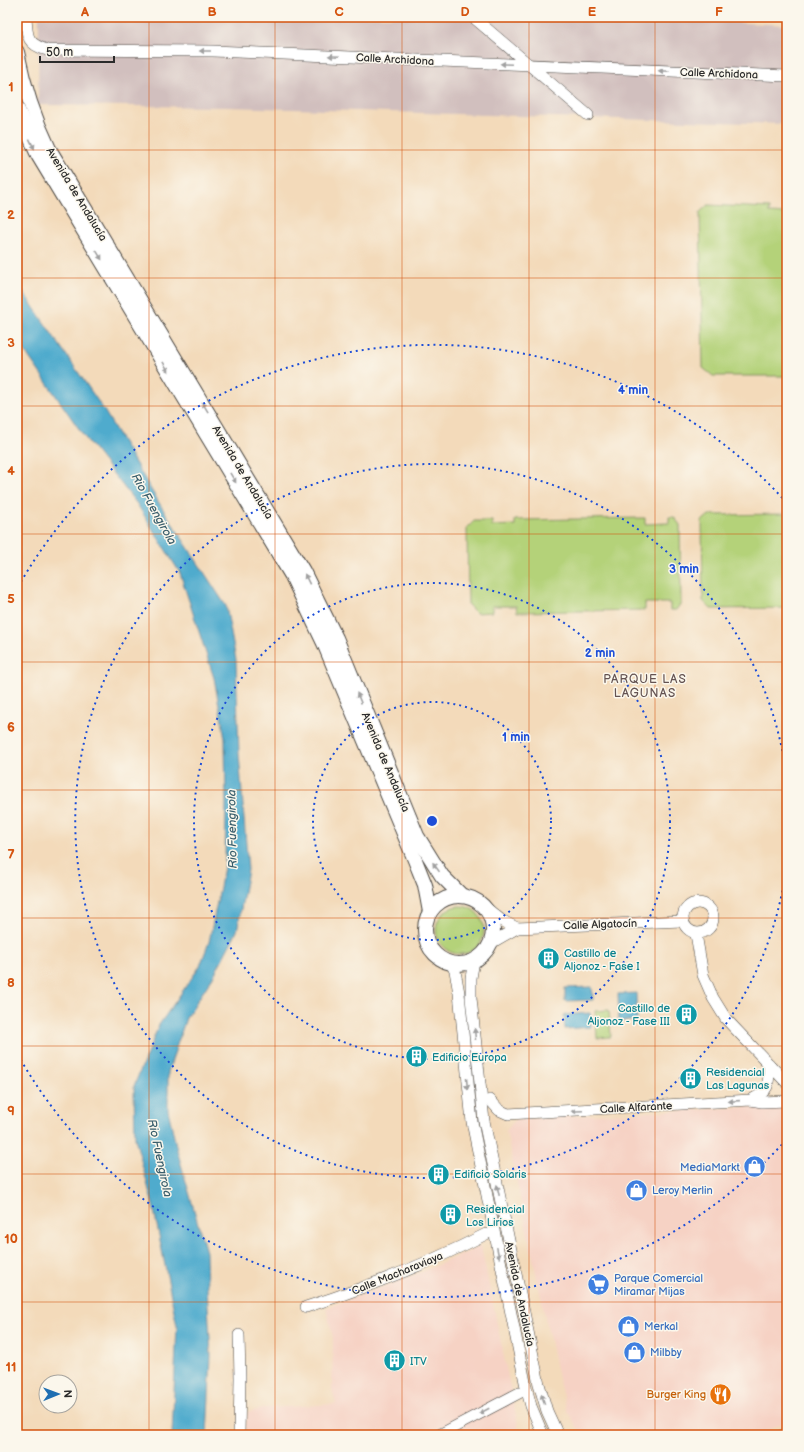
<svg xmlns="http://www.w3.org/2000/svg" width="804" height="1452" font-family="'Balsamiq Sans',sans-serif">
<rect width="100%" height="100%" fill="#fbf7ec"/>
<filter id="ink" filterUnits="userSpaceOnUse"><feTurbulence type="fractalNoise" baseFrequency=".025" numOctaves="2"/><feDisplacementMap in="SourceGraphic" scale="8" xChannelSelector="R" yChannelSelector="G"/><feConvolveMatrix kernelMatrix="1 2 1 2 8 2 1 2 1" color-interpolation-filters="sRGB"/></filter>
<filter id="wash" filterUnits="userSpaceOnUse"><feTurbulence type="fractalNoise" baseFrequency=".012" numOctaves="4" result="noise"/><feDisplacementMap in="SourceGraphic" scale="16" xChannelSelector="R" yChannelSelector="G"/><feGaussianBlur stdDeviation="0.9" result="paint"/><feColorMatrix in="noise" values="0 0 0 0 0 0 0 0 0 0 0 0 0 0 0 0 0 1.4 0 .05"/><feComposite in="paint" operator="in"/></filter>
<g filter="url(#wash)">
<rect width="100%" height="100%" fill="#f3daba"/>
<g fill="#f6d2c4">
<polygon points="787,1105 787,1422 755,1435 582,1435 567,1411 558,1378 506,1131 516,1119"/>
<polygon points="481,1246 520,1435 245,1435 247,1412 267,1408 336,1404 332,1389 333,1338 326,1308 422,1272"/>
</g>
<polygon fill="#d1bfbe" points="39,17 623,17 787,25 787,124 227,107 38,105"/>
<g fill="#b4d279" stroke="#707e52">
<polygon points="708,205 769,208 769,213 785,214 785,208 787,208 787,376 713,376 703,368 700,212"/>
<polygon points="787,514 787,608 711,609 703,601 702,521 709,515"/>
<polygon points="669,517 674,517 680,525 681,603 676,610 670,610 670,603 645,603 645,610 517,612 516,606 492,606 492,612 476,613 468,605 467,528 474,521 492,521 492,526 515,525 515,520 645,518 645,524 669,523"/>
<circle cx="460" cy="930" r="24"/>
<polygon points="609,1010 611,1037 597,1038 595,1011"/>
</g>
<g fill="#4fabcd" stroke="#3d6b7c">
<polygon points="17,283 102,407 159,503 226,606 236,660 239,754 248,870 237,931 214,975 186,1018 168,1072 168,1110 177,1150 206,1252 207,1289 211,1356 207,1435 172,1435 177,1326 153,1205 135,1138 134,1086 159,1025 200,966 209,942 225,862 226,803 225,738 214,678 180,573 137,504 86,439 17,340"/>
<polygon points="592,987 593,1000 565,1001 565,988"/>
<polygon points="636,993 637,1021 619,1021 618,994"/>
<polygon points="590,1013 591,1027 565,1029 564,1015"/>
</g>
</g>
<g filter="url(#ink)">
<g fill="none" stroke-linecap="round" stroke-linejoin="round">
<defs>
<g id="minor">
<path d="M26,17C27,37 27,44 47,50L213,51L787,76"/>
<polyline points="473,17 588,115"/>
<circle cx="698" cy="918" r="15"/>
<polyline points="485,907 501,920 517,928 491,943"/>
<polyline points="517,928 682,921"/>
<polyline points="696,934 703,975 713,998 726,1019 787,1083"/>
<polyline points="474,960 471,978 471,998 484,1121 539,1384 547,1411 558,1435"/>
<polyline points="451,963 455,971 459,993 472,1122 526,1387 531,1406 543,1435"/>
<polyline points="490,1100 499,1110 508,1114 751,1100 762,1102 787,1101"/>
<path d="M751,1100C770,1090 769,1085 769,1064"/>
<path d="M306,1307C368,1287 428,1264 486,1234"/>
<polyline points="239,1435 240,1378 239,1335"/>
<polyline points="439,1435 519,1393"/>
<polyline points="783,1435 787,1433"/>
</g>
<g id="tertiary">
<path d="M17,52C24,88 33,116 49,149L303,571L336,638L417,836L442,876L462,896"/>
<polyline points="17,108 38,155 292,576 324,643 415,860 425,885 430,912"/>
<circle cx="459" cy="930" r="34"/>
</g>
</defs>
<use href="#minor" stroke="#494540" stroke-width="12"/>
<use href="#tertiary" stroke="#494540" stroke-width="16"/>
<use href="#minor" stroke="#fff" stroke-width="11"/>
<use href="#tertiary" stroke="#fff" stroke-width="14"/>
</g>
<defs><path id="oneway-solid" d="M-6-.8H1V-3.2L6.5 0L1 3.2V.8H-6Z"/></defs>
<g fill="#a0a0a0">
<use href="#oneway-solid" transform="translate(205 51) rotate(-180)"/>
<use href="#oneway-solid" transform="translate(334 56) rotate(-177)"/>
<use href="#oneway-solid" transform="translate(506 64) rotate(-177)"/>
<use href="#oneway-solid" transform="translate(664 71) rotate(-178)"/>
<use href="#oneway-solid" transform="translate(32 144) rotate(64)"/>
<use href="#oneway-solid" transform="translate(99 255) rotate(59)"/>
<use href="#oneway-solid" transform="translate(166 367) rotate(59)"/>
<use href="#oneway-solid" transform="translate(205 407) rotate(-121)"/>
<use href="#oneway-solid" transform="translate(233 478) rotate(59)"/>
<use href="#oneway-solid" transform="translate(307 579) rotate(-116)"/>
<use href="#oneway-solid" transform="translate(359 698) rotate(-112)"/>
<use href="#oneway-solid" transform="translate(436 867) rotate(-125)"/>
<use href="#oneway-solid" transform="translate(475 1034) rotate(-95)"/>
<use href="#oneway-solid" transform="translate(467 1084) rotate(85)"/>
<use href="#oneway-solid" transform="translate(734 1101) rotate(176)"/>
<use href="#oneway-solid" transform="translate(577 1111) rotate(177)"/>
<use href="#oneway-solid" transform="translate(498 1190) rotate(-102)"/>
<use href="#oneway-solid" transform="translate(498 1253) rotate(78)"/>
<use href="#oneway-solid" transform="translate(543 1399) rotate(-106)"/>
<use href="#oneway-solid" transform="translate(484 1411) rotate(152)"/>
</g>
</g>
<path fill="none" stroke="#d5540f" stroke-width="1" stroke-opacity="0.55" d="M149,17V1435M275,17V1435M402,17V1435M529,17V1435M655,17V1435M17,150H787M17,278H787M17,406H787M17,534H787M17,662H787M17,790H787M17,918H787M17,1046H787M17,1174H787M17,1302H787"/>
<g fill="none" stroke="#1d4ed8" stroke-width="2" stroke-dasharray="2 4">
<circle cx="432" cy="821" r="119"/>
<circle cx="432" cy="821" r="238"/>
<path d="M787 861A357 357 0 1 1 787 781"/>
<path d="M786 1140A476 476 0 0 1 18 1055M18 587A476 476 0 0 1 786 502"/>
</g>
<defs>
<symbol id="building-disc" viewBox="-11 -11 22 22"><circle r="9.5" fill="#0f9aa8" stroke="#fbf7ec"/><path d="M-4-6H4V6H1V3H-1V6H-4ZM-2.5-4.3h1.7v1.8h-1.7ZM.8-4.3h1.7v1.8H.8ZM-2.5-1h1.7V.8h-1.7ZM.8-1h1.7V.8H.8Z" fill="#fff"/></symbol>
<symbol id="shop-disc" viewBox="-11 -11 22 22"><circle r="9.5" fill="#3f7fe0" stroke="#fbf7ec"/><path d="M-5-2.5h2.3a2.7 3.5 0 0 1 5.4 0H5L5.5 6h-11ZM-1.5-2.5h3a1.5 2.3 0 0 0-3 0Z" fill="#fff"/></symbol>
<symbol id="supermarket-disc" viewBox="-11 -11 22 22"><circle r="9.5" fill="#3f7fe0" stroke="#fbf7ec"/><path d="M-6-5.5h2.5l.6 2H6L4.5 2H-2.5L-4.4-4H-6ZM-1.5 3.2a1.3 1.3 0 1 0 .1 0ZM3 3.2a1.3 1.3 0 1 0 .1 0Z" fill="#fff"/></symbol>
<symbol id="restaurant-disc" viewBox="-11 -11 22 22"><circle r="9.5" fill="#e8710a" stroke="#fbf7ec"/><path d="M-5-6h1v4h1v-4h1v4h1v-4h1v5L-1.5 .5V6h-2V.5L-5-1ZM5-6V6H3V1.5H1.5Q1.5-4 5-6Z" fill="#fff"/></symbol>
</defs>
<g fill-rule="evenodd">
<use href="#building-disc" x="536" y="946" width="25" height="25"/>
<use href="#building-disc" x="674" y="1002" width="25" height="25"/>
<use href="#building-disc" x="404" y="1044" width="25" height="25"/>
<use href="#building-disc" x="678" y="1066" width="25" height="25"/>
<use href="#shop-disc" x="742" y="1154" width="25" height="25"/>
<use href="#building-disc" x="426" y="1162" width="25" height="25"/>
<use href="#shop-disc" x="624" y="1178" width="25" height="25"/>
<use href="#building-disc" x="438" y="1202" width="25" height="25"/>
<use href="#supermarket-disc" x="586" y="1272" width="25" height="25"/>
<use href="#shop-disc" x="616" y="1314" width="25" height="25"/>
<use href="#shop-disc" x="622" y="1340" width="25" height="25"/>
<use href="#building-disc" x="382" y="1348" width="25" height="25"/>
<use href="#restaurant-disc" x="708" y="1382" width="25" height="25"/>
</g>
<g text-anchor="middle" stroke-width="3" stroke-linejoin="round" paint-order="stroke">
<g font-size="11" fill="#2b2b2b" stroke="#fbf7ec">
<text transform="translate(395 59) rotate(3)" y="4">Calle Archidona</text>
<text transform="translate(719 73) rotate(2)" y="4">Calle Archidona</text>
<text transform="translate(77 194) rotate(59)" y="4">Avenida de Andalucía</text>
<text transform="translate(243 472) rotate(59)" y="4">Avenida de Andalucía</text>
<text transform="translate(386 762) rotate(67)" y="4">Avenida de Andalucía</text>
<text transform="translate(600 924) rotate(-2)" y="4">Calle Algatocín</text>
<text transform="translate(636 1107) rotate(-3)" y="4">Calle Alfarante</text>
<text transform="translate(397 1273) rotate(-22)" y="4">Calle Macharaviaya</text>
<text transform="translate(520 1294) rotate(78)" y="4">Avenida de Andalucía</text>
</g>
<g font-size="11" fill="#0d838f" stroke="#fbf7ec" text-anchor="start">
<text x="564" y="957">Castillo de<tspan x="564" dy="13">Aljonoz - Fase I</tspan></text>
<text x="670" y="1012" text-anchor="end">Castillo de<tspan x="670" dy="13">Aljonoz - Fase III</tspan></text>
<text x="432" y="1061">Edificio Europa</text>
<text x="706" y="1076">Residencial<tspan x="706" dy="13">Las Lagunas</tspan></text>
<text x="454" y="1178">Edificio Solaris</text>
<text x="466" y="1213">Residencial<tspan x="466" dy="13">Los Lirios</tspan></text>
<text x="410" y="1365">ITV</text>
</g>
<g font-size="11" fill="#366cbe" stroke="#fbf7ec" text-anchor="start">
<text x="740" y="1171" text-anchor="end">MediaMarkt</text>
<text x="652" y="1194">Leroy Merlin</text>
<text x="614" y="1282">Parque Comercial<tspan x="614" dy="13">Miramar Mijas</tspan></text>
<text x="644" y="1330">Merkal</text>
<text x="650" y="1356">Milbby</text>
</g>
<g font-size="11" fill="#c56008" stroke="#fbf7ec" text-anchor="end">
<text x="706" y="1398">Burger King</text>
</g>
<g font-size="12" font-style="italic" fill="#395e6c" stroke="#fbf7ec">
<text transform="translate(154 509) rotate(61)" y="4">Rio Fuengirola</text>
<text transform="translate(232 829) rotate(-91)" y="4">Rio Fuengirola</text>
<text transform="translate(160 1158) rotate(78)" y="4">Rio Fuengirola</text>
</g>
<g font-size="12" letter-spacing="1" fill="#645352" stroke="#fbf7ec">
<text x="645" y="683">PARQUE LAS<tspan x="645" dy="14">LAGUNAS</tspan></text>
</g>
</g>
<circle cx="432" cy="821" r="6" fill="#1d4ed8" stroke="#fbf7ec" stroke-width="2"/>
<g font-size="12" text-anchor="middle" font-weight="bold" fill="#1d4ed8" stroke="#fbf7ec" stroke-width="3" stroke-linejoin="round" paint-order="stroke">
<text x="633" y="394">4 min</text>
<text x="684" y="573">3 min</text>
<text x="600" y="657">2 min</text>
<text x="516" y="741">1 min</text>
</g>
<rect width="804" height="1452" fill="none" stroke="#fbf7ec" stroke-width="44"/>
<g transform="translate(58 1394) rotate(89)"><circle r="19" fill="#fbf7ec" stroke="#a8a59f"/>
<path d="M0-3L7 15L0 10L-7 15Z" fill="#1f6fb2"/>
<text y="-6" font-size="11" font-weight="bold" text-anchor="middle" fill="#2b2b2b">N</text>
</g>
<path d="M40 56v6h74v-6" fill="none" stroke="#2b2b2b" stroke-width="2"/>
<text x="46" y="56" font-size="12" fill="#2b2b2b" stroke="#fbf7ec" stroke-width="3" paint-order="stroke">50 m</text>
<rect x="22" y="22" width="760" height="1408" fill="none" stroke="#d5540f" stroke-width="1.5"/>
<g font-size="13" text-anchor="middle" font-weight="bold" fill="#d5540f">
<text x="85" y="16">A</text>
<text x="212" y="16">B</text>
<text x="339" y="16">C</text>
<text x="465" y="16">D</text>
<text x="592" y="16">E</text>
<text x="719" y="16">F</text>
<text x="11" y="91">1</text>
<text x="11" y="219">2</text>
<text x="11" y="347">3</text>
<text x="11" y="475">4</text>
<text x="11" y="603">5</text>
<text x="11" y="731">6</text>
<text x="11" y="859">7</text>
<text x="11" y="987">8</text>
<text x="11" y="1115">9</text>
<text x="11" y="1243">10</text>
<text x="11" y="1371">11</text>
</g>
</svg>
